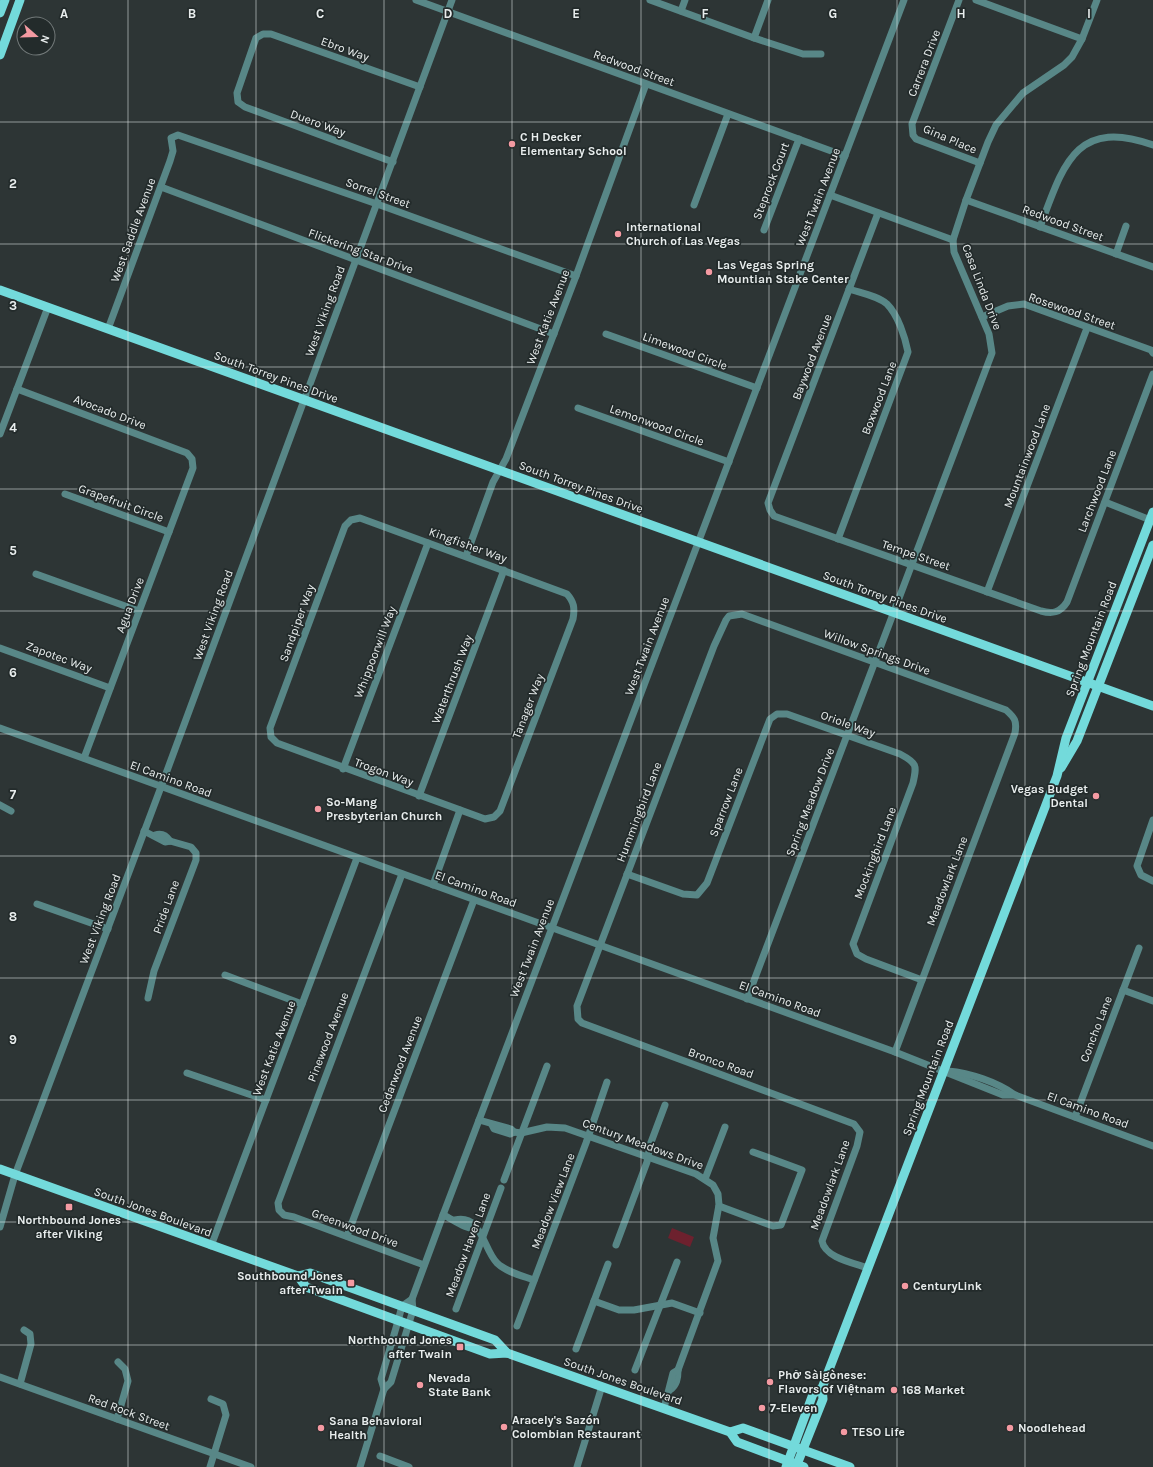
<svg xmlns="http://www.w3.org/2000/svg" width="1153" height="1467" font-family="Karla,sans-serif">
<rect width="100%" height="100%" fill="#2d3535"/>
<polygon fill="#6d212e" points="672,1228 694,1237 690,1247 668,1238"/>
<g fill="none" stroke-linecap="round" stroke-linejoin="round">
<g stroke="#588787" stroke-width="7">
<polyline points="416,0 845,156"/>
<polyline points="650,0 754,38 803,54 821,54"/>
<polyline points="959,0 912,124 913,135 916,139 980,163"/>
<polyline points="976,0 1082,39"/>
<polyline points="681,11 685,0"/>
<polyline points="754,38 768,0"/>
<polyline points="393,162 245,107 238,102 237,93 256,38 263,34 271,34 420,87"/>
<polyline points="161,187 554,334"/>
<polyline points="830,195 953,240"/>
<polyline points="966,200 1153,267"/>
<polyline points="694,205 728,114"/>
<path d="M878,213L768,503L770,510L774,516L1041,611C1052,614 1060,613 1067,602L1153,374"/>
<path d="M1040,227C1063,166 1075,117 1153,145"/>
<polyline points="764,230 799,139"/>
<polyline points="1116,254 1126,226"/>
<polyline points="982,317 1008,306 1024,304 1151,350 1153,353"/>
<polyline points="108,329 170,161 173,151 171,138 178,135 377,204 576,276"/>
<polyline points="606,334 757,388"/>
<polyline points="17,389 187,453 192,459 193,468 84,758"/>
<polyline points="578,408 729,462"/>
<polyline points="0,434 48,307"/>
<polyline points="65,494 169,532"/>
<polyline points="1105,502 1153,521"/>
<path d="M360,518L567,594C574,602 575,608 573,619L500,811L494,817L485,819L277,743L271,737L270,728L345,526L351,520Z"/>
<path d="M838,539L908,352C905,337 898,315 887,304C878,296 861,293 849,289"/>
<polyline points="466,556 493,482 506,459 576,276 646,84"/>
<polyline points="36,574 139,611"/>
<polyline points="987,592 1087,328"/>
<polyline points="0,648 110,688"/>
<polyline points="0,728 895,1052 1003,1095 1015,1095"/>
<polyline points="343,769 428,543"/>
<polyline points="419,796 504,570"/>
<polyline points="0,805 11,811"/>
<polyline points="1153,820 1137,866 1141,875 1153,881"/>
<polyline points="144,831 165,842 170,841 191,847 196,853 196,860 154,971 148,998"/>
<path d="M155,835C161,833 166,835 170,841"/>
<polyline points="402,874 278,1203 279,1210 284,1215 294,1217 424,1265"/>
<path d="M627,874L683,894L697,895L707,883L770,719L777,714H787L900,754C917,763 917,765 913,783L853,944L857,954L866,959L922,980"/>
<polyline points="433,885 460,810"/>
<polyline points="37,904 108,929"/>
<polyline points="225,975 302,1004"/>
<polyline points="1123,990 1153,1001"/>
<polyline points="747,999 992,353 989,334 954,252 953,240 966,200 988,142 996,125 1023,93 1064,65 1072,57 1082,39 1097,0"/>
<path d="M948,1071C970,1073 997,1082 1015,1095L1153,1146"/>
<polyline points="187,1073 266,1100"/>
<polyline points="1075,1117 1139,948"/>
<polyline points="479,1120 511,1129 514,1132"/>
<path d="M492,1125L494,1129L510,1134L514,1132L521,1133L547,1127L565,1128L696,1174L713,1185L718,1194L719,1205L713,1238L718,1261L678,1370C678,1378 677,1385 670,1390"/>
<polyline points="705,1179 725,1127"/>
<polyline points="504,1180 547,1066"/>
<polyline points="719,1206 773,1226 781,1225 802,1170 753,1152"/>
<path d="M443,1215C453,1219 465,1230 476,1228"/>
<path d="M455,1220C482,1214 483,1249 497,1263C506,1272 523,1276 534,1280"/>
<polyline points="0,1227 15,1175 161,787 452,0"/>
<polyline points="347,1236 474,900"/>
<polyline points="616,1245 647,1162 650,1145 665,1105"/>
<polyline points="211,1246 357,858"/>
<path d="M868,1268C854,1263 825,1258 822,1241L857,1146L860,1132L854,1124L582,1023L578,1019L577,1006L714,646L726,620L729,616L742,614L1006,710C1015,718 1017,721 1015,733L895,1052"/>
<polyline points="594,1301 619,1310 634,1310 672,1303 700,1313"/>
<polyline points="456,1309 501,1188"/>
<polyline points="517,1326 586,1143 607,1082"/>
<polyline points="576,1349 608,1264"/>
<polyline points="635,1370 677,1262"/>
<polyline points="0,1377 251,1467"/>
<polyline points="20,1384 31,1344 30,1334 24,1330"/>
<polyline points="384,1389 381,1379 398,1321 402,1306 412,1299"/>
<polyline points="664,1408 673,1373 678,1370"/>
<polyline points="117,1419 128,1381 125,1369 118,1362"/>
<polyline points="380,1456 409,1467"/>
<polyline points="210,1467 226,1415 223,1404 211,1399"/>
<polyline points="360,1467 384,1389 391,1382 413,1310 412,1299 443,1215 904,0"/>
<polyline points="577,1467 602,1386"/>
</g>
<g stroke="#73dadb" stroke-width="9">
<polyline points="0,13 5,0"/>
<polyline points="0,55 20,0"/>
<polyline points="0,290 1153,706"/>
<polyline points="1061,768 1077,741 1153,545"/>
<polyline points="0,1169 298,1276 306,1287 490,1354 507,1353 730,1432 737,1442 804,1467"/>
<polyline points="298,1276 310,1273 495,1340 507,1353"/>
<polyline points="730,1432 743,1428 850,1467"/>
<polyline points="786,1467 813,1394 822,1388"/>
<polyline points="796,1467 823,1399 822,1388 1057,776 1066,738 1153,512"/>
</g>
</g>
<path fill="none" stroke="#e8eded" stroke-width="1" stroke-opacity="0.55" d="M128,0V1467M256,0V1467M384,0V1467M512,0V1467M641,0V1467M769,0V1467M897,0V1467M1025,0V1467M0,122H1153M0,244H1153M0,367H1153M0,489H1153M0,611H1153M0,734H1153M0,856H1153M0,978H1153M0,1100H1153M0,1222H1153M0,1345H1153"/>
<g fill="#f49aa2" stroke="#232b2b" stroke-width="1.5">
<circle cx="512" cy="144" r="4"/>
<circle cx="618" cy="234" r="4"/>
<circle cx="709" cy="272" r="4"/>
<circle cx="1096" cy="796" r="4"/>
<circle cx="318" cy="809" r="4"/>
<rect x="65" y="1203" width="8" height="8" rx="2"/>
<rect x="347" y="1279" width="8" height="8" rx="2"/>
<circle cx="905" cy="1286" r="4"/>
<rect x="456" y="1343" width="8" height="8" rx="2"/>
<circle cx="770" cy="1382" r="4"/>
<circle cx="420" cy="1385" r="4"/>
<circle cx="894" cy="1390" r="4"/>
<circle cx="762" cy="1408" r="4"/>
<circle cx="504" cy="1427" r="4"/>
<circle cx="321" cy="1428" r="4"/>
<circle cx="1010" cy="1428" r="4"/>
<circle cx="844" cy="1432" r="4"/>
</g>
<g text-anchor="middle" stroke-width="3.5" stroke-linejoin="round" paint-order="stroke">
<g font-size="12" fill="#e8eded" stroke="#232b2b">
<text transform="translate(345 49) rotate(20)" y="4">Ebro Way</text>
<text transform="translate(924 63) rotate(-69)" y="4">Carrera Drive</text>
<text transform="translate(634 68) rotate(20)" y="4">Redwood Street</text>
<text transform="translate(318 123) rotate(20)" y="4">Duero Way</text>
<text transform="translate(950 139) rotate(23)" y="4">Gina Place</text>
<text transform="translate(771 181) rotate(-69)" y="4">Steprock Court</text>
<text transform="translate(378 193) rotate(20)" y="4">Sorrel Street</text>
<text transform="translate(818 197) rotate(-69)" y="4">West Twain Avenue</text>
<text transform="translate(1063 223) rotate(20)" y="4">Redwood Street</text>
<text transform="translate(133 230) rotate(-70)" y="4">West Saddle Avenue</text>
<text transform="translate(361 251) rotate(20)" y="4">Flickering Star Drive</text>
<text transform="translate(982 287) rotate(69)" y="4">Casa Linda Drive</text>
<text transform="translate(325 311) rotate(-70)" y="4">West Viking Road</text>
<text transform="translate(1072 311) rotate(19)" y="4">Rosewood Street</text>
<text transform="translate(548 317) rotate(-69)" y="4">West Katie Avenue</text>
<text transform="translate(685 351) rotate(20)" y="4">Limewood Circle</text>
<text transform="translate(812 357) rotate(-69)" y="4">Baywood Avenue</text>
<text transform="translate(276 377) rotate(20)" y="4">South Torrey Pines Drive</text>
<text transform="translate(879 398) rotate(-69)" y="4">Boxwood Lane</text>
<text transform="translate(110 412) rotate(21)" y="4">Avocado Drive</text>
<text transform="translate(657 425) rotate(20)" y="4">Lemonwood Circle</text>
<text transform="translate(1027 456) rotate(-69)" y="4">Mountainwood Lane</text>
<text transform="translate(581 487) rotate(20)" y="4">South Torrey Pines Drive</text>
<text transform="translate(1097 491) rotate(-69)" y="4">Larchwood Lane</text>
<text transform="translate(121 503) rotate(20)" y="4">Grapefruit Circle</text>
<text transform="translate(468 545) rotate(20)" y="4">Kingfisher Way</text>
<text transform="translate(916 555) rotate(19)" y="4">Tempe Street</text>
<text transform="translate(885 597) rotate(20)" y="4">South Torrey Pines Drive</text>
<text transform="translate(130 605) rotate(-69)" y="4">Agua Drive</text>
<text transform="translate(213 615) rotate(-70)" y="4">West Viking Road</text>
<text transform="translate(297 623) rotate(-70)" y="4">Sandpiper Way</text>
<text transform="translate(1091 639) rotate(-69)" y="4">Spring Mountain Road</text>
<text transform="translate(647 646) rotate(-69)" y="4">West Twain Avenue</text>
<text transform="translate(375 652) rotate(-69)" y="4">Whippoorwill Way</text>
<text transform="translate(877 652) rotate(20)" y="4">Willow Springs Drive</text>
<text transform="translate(59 657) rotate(20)" y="4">Zapotec Way</text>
<text transform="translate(452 679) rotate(-69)" y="4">Waterthrush Way</text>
<text transform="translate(528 706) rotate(-69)" y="4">Tanager Way</text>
<text transform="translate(848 724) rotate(20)" y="4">Oriole Way</text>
<text transform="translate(384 772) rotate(20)" y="4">Trogon Way</text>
<text transform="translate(171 779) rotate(20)" y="4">El Camino Road</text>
<text transform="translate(726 802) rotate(-69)" y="4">Sparrow Lane</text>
<text transform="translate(810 802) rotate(-69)" y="4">Spring Meadow Drive</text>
<text transform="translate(639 812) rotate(-69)" y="4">Hummingbird Lane</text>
<text transform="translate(875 853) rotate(-69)" y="4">Mockingbird Lane</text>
<text transform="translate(947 881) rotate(-69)" y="4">Meadowlark Lane</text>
<text transform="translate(476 889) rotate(20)" y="4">El Camino Road</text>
<text transform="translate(166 907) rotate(-70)" y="4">Pride Lane</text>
<text transform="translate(100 919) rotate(-69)" y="4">West Viking Road</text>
<text transform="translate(532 948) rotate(-69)" y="4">West Twain Avenue</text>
<text transform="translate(780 999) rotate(20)" y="4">El Camino Road</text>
<text transform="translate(1096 1029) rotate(-69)" y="4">Concho Lane</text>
<text transform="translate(328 1037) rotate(-69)" y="4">Pinewood Avenue</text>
<text transform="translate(274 1048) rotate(-69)" y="4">West Katie Avenue</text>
<text transform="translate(721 1063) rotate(20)" y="4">Bronco Road</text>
<text transform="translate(400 1064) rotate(-69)" y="4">Cedarwood Avenue</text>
<text transform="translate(928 1078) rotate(-69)" y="4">Spring Mountain Road</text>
<text transform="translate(1088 1110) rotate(20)" y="4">El Camino Road</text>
<text transform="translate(643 1144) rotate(20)" y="4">Century Meadows Drive</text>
<text transform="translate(830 1185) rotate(-70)" y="4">Meadowlark Lane</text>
<text transform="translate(553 1201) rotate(-69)" y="4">Meadow View Lane</text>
<text transform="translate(153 1212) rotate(20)" y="4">South Jones Boulevard</text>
<text transform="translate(355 1228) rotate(20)" y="4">Greenwood Drive</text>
<text transform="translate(468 1245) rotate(-70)" y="4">Meadow Haven Lane</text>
<text transform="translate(623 1381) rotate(19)" y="4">South Jones Boulevard</text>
<text transform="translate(129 1412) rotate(20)" y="4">Red Rock Street</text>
</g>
<g font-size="12" font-weight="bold" fill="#e8eded" stroke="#232b2b" text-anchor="start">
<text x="520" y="141">C H Decker<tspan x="520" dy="14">Elementary School</tspan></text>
<text x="626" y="231">International<tspan x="626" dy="14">Church of Las Vegas</tspan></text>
<text x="717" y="269">Las Vegas Spring<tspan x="717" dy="14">Mountian Stake Center</tspan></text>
<text x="1088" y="793" text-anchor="end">Vegas Budget<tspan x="1088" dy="14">Dental</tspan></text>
<text x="326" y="806">So-Mang<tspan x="326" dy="14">Presbyterian Church</tspan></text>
<text x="69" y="1224" text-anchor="middle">Northbound Jones<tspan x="69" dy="14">after Viking</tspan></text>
<text x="343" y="1280" text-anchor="end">Southbound Jones<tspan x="343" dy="14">after Twain</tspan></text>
<text x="913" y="1290">CenturyLink</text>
<text x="452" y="1344" text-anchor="end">Northbound Jones<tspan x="452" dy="14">after Twain</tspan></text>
<text x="778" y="1379">Phở Sàigònese:<tspan x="778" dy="14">Flavors of Việtnam</tspan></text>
<text x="428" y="1382">Nevada<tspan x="428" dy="14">State Bank</tspan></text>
<text x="902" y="1394">168 Market</text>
<text x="770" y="1412">7-Eleven</text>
<text x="512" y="1424">Aracely's Sazón<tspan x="512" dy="14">Colombian Restaurant</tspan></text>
<text x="329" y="1425">Sana Behavioral<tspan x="329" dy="14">Health</tspan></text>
<text x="1018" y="1432">Noodlehead</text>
<text x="852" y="1436">TESO Life</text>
</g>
</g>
<g font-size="13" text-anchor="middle" font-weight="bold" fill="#e8eded" stroke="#232b2b" stroke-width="3.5" stroke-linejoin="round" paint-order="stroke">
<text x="64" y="18">A</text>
<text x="192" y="18">B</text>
<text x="320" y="18">C</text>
<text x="448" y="18">D</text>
<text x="576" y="18">E</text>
<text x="705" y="18">F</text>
<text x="833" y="18">G</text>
<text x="961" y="18">H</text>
<text x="1089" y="18">I</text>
<text x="13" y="188">2</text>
<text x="13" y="310">3</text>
<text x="13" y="432">4</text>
<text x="13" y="555">5</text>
<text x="13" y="677">6</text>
<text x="13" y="799">7</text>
<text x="13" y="921">8</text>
<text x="13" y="1044">9</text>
</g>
<g transform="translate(36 36) rotate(110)"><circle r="19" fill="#232b2b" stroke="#727979"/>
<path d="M0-3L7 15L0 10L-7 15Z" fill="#f49aa2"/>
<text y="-6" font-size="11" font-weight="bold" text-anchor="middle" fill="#e8eded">N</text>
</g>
</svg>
